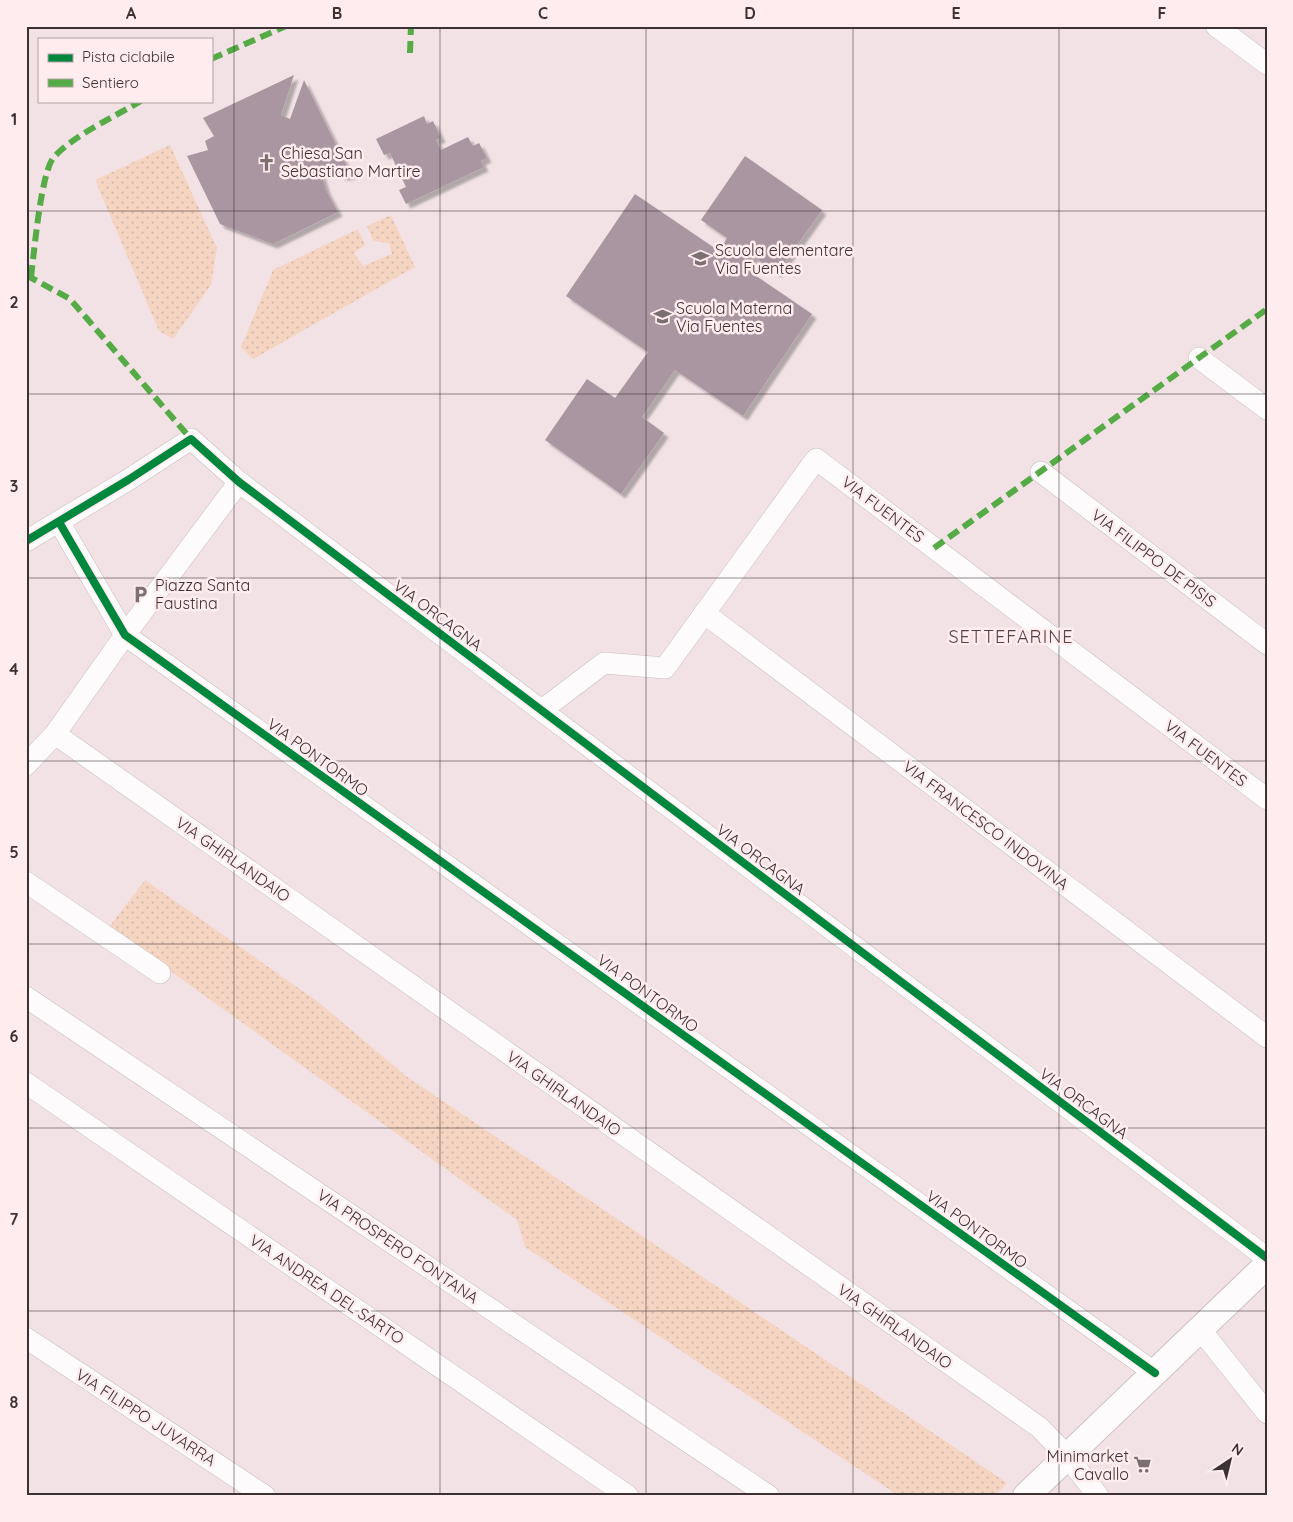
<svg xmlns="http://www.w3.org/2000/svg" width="1293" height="1522" font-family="Quicksand,sans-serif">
<defs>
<pattern id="park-dots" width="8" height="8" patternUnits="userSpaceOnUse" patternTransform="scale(1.25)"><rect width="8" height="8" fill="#f5d5c2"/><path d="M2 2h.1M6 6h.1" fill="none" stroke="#d3b7a7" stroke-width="1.8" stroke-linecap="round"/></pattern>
<filter id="shadow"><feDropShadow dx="4.5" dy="4.5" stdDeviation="1" flood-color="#0004"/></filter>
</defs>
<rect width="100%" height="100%" fill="#f2e2e5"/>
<g fill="url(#park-dots)">
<polygon points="170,145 217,248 211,285 173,339 159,331 95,180"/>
<polygon points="391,215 415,267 253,359 241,347 273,270 358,229 365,245 354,253 363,266 392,254 389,243 373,241 367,226"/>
<polygon points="145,880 317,1001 406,1076 1007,1483 995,1496 899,1496 525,1247 517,1220 109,927"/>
</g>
<g fill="#a996a0" filter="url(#shadow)">
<polygon points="294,75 281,115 290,119 304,80 351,175 342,176 333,168 320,171 326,190 338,212 273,244 220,224 187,156 208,150 205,141 214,136 203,118"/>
<polygon points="424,116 427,124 433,121 441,138 436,140 441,150 468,137 473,146 479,143 487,158 481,161 484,167 406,204 399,190 406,187 390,153 384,155 376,139"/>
<polygon points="745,156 822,210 777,273 754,257 746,269 812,314 743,416 675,370 642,417 664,433 621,494 545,440 587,379 615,398 648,352 566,296 635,194 719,251 727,238 701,220"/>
</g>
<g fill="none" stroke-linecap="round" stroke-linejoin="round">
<defs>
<g id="minor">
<polyline points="1216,26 1267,64"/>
<polyline points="1199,358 1267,409"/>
<polyline points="1041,472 1267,644"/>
<polyline points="59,522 125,635 1155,1373"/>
<polyline points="26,541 128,480 191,439 239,482 1267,1258"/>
<polyline points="704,613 1267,1037"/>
<polyline points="542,710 604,663 665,668 816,459 1267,799"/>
<polyline points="55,734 1039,1427 1068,1457 1098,1496"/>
<polyline points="26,765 55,734 125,635 239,482"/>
<polyline points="26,882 160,973"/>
<polyline points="26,997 769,1496"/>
<polyline points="26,1083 628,1496"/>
<polyline points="1200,1329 1267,1413"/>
<polyline points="26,1338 265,1496"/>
</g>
<polyline id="tertiary" points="1026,1496 1267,1265"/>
</defs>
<use href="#minor" stroke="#c9bdbf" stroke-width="22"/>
<use href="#tertiary" stroke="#c9bdbf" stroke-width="28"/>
<use href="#minor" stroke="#fdfbfb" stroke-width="21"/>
<use href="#tertiary" stroke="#fdfbfb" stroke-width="26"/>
<g stroke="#55ab45" stroke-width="6" stroke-dasharray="12 6" stroke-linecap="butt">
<polyline points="410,53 411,26"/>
<polyline points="211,59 286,26"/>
<polyline points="26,275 70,299 191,439"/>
<path d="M31,277C34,254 41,171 54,157C74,135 114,117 141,101"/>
<polyline points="934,548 1267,309"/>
</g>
<defs>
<g id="cycleway">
<polyline points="59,522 125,635 1155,1373"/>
<polyline points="26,541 128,480 191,439 239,482 1267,1258"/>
</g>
</defs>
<use href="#cycleway" stroke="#feecef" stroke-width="11"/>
<use href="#cycleway" stroke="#00873e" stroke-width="8"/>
</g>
<path fill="none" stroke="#3c3133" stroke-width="1" stroke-opacity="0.55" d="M234,26V1496M440,26V1496M646,26V1496M853,26V1496M1059,26V1496M26,211H1267M26,394H1267M26,578H1267M26,761H1267M26,944H1267M26,1128H1267M26,1311H1267"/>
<defs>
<symbol id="church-bare" viewBox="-9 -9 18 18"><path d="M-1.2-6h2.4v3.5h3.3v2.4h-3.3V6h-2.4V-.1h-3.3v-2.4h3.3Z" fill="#7c6f71" stroke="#feecef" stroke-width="2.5" paint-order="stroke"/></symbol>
<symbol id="school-bare" viewBox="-9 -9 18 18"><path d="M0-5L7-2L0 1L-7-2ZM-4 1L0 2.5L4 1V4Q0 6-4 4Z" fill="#7c6f71" stroke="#feecef" stroke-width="2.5" paint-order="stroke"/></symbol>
<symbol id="parking-bare" viewBox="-9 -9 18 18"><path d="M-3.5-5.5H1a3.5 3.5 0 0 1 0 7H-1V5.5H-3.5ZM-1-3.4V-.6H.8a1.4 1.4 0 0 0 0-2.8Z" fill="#7c6f71" stroke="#feecef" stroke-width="2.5" paint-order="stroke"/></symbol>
<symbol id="supermarket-bare" viewBox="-9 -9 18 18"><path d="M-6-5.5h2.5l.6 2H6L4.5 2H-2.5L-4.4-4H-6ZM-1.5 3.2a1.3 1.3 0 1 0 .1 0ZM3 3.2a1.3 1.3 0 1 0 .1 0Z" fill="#7c6f71" stroke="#feecef" stroke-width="2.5" paint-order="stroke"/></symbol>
</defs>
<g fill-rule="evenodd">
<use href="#church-bare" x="254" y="150" width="25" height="25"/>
<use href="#school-bare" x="688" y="246" width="25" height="25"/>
<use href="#school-bare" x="650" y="304" width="25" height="25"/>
<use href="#parking-bare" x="128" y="582" width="25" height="25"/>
<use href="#supermarket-bare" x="1130" y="1452" width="25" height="25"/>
</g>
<g text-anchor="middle" stroke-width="5" stroke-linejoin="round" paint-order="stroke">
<g font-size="16" fill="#3c3133" stroke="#feecef" text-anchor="start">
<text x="281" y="159">Chiesa San<tspan x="281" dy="18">Sebastiano Martire</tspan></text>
<text x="715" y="256">Scuola elementare<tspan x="715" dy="18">Via Fuentes</tspan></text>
<text x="676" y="314">Scuola Materna<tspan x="676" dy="18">Via Fuentes</tspan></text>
<text x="155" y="591">Piazza Santa<tspan x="155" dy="18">Faustina</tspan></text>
<text x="1129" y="1462" text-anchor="end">Minimarket<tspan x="1129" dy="18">Cavallo</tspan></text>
</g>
<g font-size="16" fill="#3c3133" stroke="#feecef">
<text transform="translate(883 509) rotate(37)" y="6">VIA FUENTES</text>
<text transform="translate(1154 558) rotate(37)" y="6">VIA FILIPPO DE PISIS</text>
<text transform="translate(438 615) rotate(37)" y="6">VIA ORCAGNA</text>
<text transform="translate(1206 753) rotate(37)" y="6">VIA FUENTES</text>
<text transform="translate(318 757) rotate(36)" y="6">VIA PONTORMO</text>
<text transform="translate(986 825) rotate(37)" y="6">VIA FRANCESCO INDOVINA</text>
<text transform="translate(233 859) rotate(35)" y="6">VIA GHIRLANDAIO</text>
<text transform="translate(761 859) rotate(37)" y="6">VIA ORCAGNA</text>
<text transform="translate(648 993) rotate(36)" y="6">VIA PONTORMO</text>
<text transform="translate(564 1093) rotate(35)" y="6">VIA GHIRLANDAIO</text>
<text transform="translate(1084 1103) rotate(37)" y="6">VIA ORCAGNA</text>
<text transform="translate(977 1229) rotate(36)" y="6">VIA PONTORMO</text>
<text transform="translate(398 1246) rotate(34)" y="6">VIA PROSPERO FONTANA</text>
<text transform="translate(327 1289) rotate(34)" y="6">VIA ANDREA DEL SARTO</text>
<text transform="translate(895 1326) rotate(35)" y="6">VIA GHIRLANDAIO</text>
<text transform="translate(146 1417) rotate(33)" y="6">VIA FILIPPO JUVARRA</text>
</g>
<g font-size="18" letter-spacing="1" fill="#574145" stroke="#feecef">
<text x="1011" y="643">SETTEFARINE</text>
</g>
</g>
<rect width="1293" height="1522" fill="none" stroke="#feecef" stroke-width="55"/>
<rect x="38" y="38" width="175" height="65" fill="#feecef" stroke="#b0a1a4"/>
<rect x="48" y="54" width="25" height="8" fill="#00873e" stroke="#b0a1a4"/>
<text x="82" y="62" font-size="15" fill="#3c3133">Pista ciclabile</text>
<rect x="48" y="79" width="25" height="8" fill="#55ab45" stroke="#b0a1a4"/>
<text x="82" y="88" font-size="15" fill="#3c3133">Sentiero</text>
<g transform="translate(1230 1460) rotate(35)" stroke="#feecef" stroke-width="4" paint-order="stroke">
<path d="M0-4L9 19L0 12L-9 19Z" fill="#3c3133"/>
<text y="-8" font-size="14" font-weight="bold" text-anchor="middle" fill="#3c3133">N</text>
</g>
<rect x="28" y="28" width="1238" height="1466" fill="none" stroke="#3c3133" stroke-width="2"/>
<g font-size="16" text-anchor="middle" font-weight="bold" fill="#3c3133">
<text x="131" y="19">A</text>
<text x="337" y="19">B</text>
<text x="543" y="19">C</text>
<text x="750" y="19">D</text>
<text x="956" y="19">E</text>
<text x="1162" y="19">F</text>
<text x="14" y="125">1</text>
<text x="14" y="308">2</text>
<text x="14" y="492">3</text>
<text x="14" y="675">4</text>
<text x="14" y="858">5</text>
<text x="14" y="1042">6</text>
<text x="14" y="1225">7</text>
<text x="14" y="1408">8</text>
</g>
</svg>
